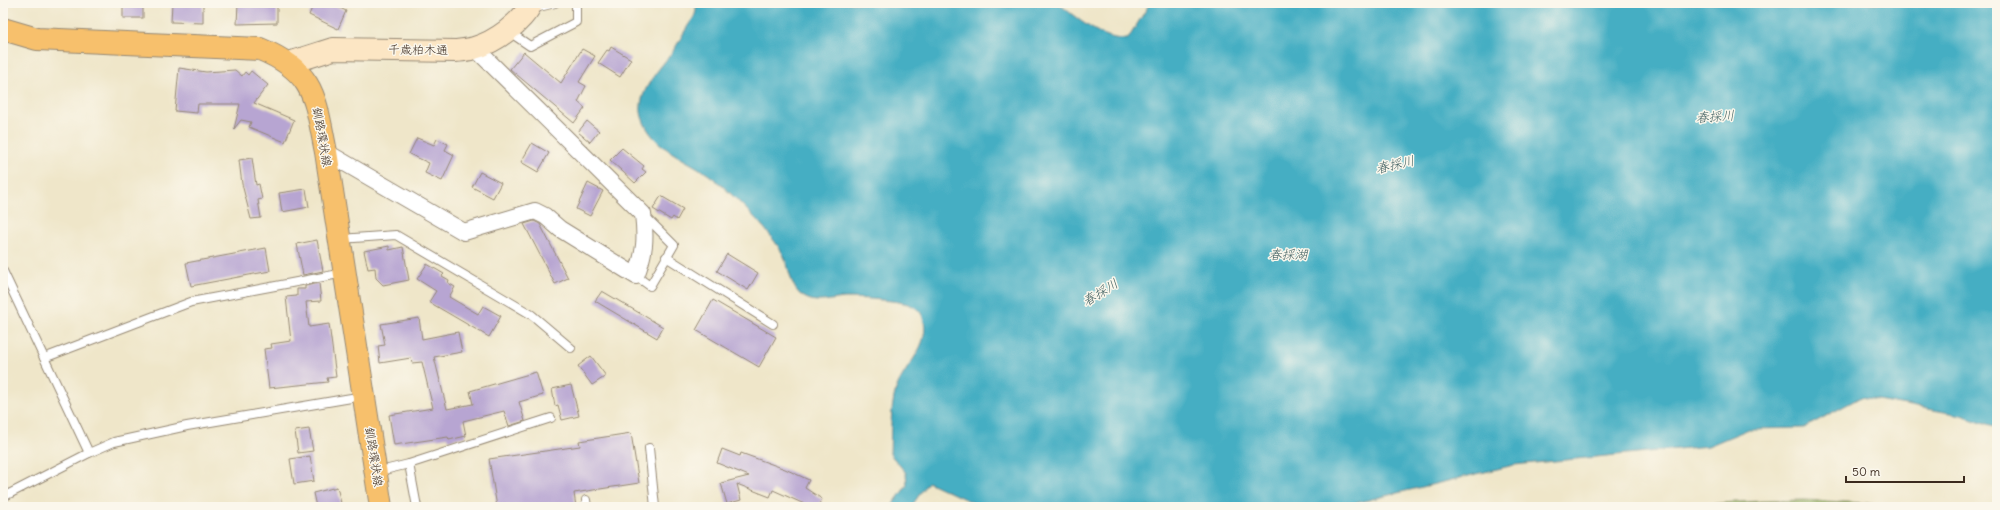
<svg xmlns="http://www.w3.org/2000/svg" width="2000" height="510" font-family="Delius,'Klee One',sans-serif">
<rect width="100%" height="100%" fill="#fbf7ec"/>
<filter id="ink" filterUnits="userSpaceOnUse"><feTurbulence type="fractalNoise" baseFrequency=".025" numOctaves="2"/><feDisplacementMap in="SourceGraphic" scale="8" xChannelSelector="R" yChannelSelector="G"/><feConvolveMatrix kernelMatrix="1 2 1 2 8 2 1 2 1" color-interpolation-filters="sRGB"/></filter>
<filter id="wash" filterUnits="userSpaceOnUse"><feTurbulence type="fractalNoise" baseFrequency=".012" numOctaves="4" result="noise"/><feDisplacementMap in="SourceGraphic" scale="16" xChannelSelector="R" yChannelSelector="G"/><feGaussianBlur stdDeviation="0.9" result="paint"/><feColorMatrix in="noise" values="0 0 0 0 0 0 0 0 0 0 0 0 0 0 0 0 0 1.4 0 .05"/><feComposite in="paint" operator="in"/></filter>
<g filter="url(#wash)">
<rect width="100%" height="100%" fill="#efe6c9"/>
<polygon fill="#90ac5f" stroke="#666b3e" points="1804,500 1866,503 1888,507 1677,507 1734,502"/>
<path fill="#44aec3" stroke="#406c70" d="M696,3H1058C1077,18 1102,41 1128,39L1150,3H1997V427L1961,415L1861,397L1804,428L1749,429L1708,446L1514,465L1339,507H982L928,482L911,507H891L907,485L906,473L890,454C891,433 890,410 896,389C904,366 932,345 923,318C921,310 913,305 904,303C890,300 860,298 845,298C831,299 817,305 804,297C790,290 790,267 783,254C776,242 767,231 758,221C743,206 729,191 713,178C689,159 652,150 642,117C635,93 660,69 673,51C678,44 681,37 686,29C692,18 697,18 696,3Z"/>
<g id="blocks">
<g fill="#b7a5d2">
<rect x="123" y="3" width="20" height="15"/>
<polygon points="172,3 203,3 203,23 171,22"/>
<polygon points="238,3 277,3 277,23 237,24"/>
<polygon points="314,3 330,3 346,11 338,29 309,15"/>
<polygon points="611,47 631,59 620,77 598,63 607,50 609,51"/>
<polygon points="582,49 595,56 579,82 586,86 578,102 585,108 574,123 510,69 524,52 561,83"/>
<polygon points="179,68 206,72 235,70 242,76 245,72 248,75 251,71 268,85 254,103 294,120 285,142 249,127 251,122 241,120 234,129 240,104 198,104 197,113 175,111"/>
<polygon points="587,121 599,131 590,142 578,132"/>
<polygon points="417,138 434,145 437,139 448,144 445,150 454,155 442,181 425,173 429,163 409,154"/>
<polygon points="532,143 549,153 538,172 521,162"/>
<polygon points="622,148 644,166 642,169 646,172 635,183 610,160"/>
<polygon points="252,158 256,185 259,184 262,199 258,200 261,218 251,219 242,184 239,160"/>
<polygon points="480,172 501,183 493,198 472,187"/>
<polygon points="588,183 603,191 590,216 576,209"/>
<polygon points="306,189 309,207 282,212 279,193"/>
<polygon points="661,196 683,209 677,220 673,217 671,220 653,209"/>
<polygon points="534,221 540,224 568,278 555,284 524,224"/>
<polygon points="317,240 323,271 303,275 297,244"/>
<polygon points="389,246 389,250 403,247 409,280 383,285 376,278 375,268 368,269 364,251"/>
<polygon points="266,248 270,271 191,286 186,263"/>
<polygon points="727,254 758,273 748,290 717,271"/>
<polygon points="427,264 444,274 442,276 449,280 448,283 455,287 449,297 478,314 483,306 501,316 489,337 429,302 436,291 417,279"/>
<polygon points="319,283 321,301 306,302 309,327 329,324 336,377 327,378 328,382 269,388 264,349 272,348 271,344 291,341 286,297 297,296 297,289 305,289 305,286"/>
<polygon points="602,291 663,327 657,338 595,301"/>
<polygon points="713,300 776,337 759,367 696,330"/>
<polygon points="419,318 422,339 458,332 462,352 434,357 447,409 473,404 470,391 536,372 543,395 519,402 525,421 509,426 504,411 463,421 466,436 449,440 448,437 394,445 389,415 433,408 422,362 412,363 411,358 380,363 378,346 385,345 381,324"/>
<polygon points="591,356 606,376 592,385 578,366"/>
<polygon points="571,385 579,416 562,420 558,405 555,406 552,389"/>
<polygon points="309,429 313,451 298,453 295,431"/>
<polygon points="631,433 639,483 574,493 576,507 497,507 489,459 580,446 579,441"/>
<polygon points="722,449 740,456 741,453 785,469 809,480 805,488 822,499 817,507 811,507 773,490 770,497 737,484 741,500 727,504 721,483 749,476 717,463"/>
<polygon points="310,456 314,481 294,484 290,459"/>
<polygon points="337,487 342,507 316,507 313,493"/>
</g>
</g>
</g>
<g filter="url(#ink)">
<use href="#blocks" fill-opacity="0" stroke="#958874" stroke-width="1"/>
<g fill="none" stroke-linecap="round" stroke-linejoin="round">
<defs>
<g id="lane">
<polyline points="531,9 555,3"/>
<polyline points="508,31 530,46 576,22 576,3"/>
<polyline points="340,239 396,235 532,315 571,348"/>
<polyline points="666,257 773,324"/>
<polyline points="3,271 89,453"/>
<polyline points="636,276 650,286 674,245 645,216"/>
<polyline points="44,358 191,302 344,273"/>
<polyline points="649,448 655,507"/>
<polyline points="409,464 551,418"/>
<polyline points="376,472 409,464 417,507"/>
<polyline points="3,497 89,453 114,442 187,426 363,396"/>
<polyline points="586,500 587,507"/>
</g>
<path id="street" d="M326,152L464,232L535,211L545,216L560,229L636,276C645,252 646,239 643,214L475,48"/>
<path id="secondary" d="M289,63L333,49L456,51C462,50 469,50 474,48C496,42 521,23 532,3"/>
<path id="primary" d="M3,29L37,39L260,49C316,72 315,99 326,152L381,507"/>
</defs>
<use href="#lane" stroke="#958874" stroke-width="10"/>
<use href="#street" stroke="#958874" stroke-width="18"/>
<use href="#secondary" stroke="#958874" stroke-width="24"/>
<use href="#primary" stroke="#958874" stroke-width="24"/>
<use href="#lane" stroke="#fff" stroke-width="8"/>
<use href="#street" stroke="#fff" stroke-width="16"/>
<use href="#secondary" stroke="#fce6c4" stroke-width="22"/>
<use href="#primary" stroke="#f7c06c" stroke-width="22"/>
</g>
</g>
<g text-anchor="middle" stroke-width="3" stroke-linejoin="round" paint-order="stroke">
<g font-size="12" fill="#3b2a1e" stroke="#fbf7ec">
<text transform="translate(418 50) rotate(1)" y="4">千歳柏木通</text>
<text transform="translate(322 137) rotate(80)" y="4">釧路環状線</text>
<text transform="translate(374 457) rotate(81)" y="4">釧路環状線</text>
</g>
<g font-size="13" font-style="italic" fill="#3f5f60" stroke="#fbf7ec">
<text transform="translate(1715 116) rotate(-4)" y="5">春採川</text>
<text transform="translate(1395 164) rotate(-13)" y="5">春採川</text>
<text x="1288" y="259">春採湖</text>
<text transform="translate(1100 292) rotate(-32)" y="5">春採川</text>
</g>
</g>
<rect width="2000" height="510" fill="none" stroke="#fbf7ec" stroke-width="16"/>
<path d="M1846 476v6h118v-6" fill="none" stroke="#3b2a1e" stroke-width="2"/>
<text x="1852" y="476" font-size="12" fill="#3b2a1e" stroke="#fbf7ec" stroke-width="3" paint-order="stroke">50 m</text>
</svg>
